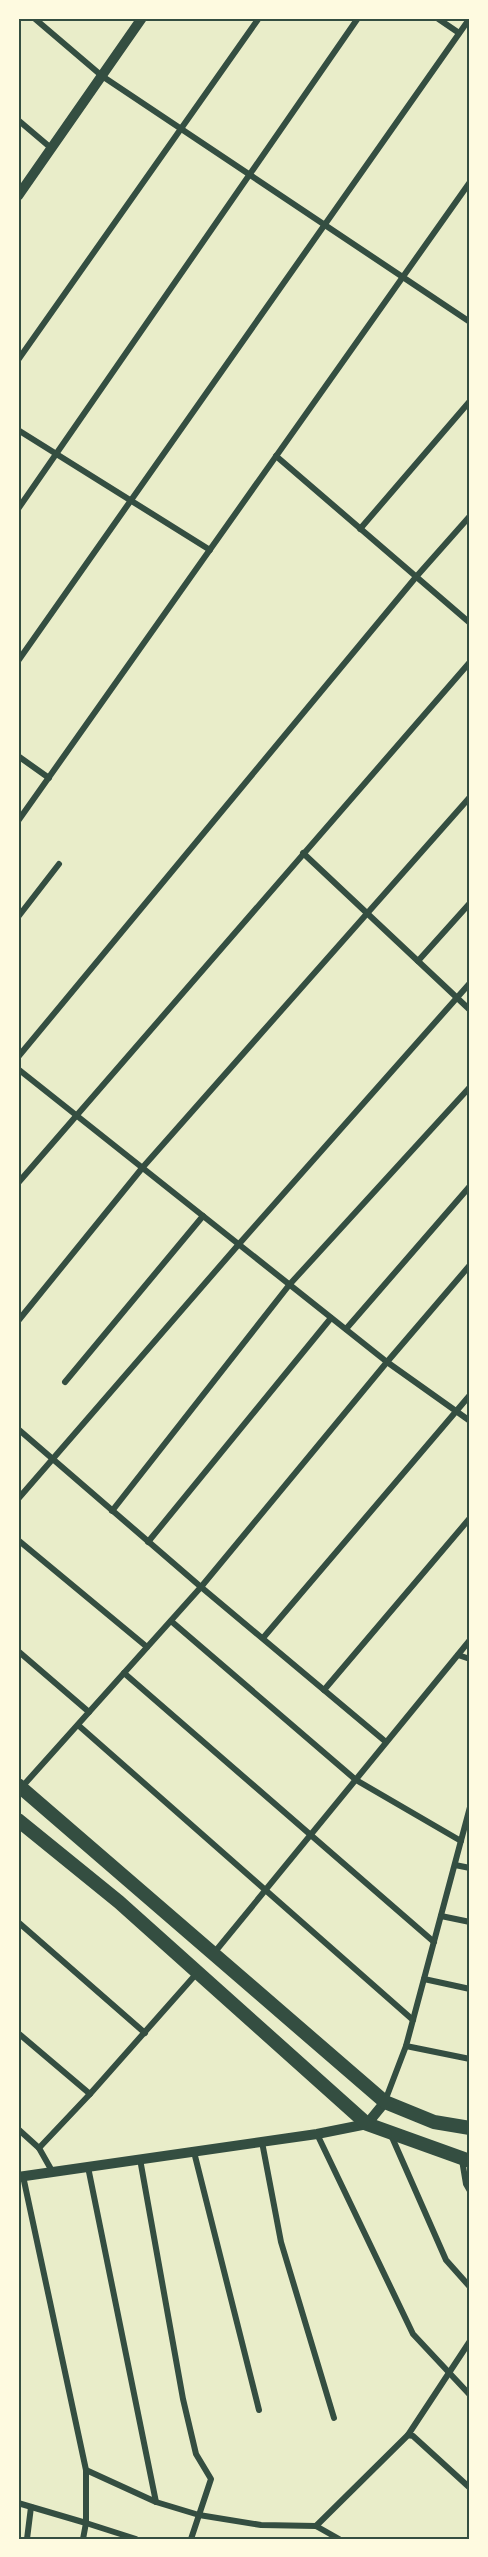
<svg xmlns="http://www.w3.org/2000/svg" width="488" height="2557" font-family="Bitter,serif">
<rect width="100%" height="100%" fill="#e9edc9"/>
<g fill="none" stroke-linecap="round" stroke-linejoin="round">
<g stroke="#344e41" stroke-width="6">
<polyline points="34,18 102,76 470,322"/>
<polyline points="437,18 459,33"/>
<polyline points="18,120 51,148"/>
<polyline points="18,360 259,18"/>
<polyline points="18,430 210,550"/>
<polyline points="276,456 470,623"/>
<polyline points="18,509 358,18"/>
<polyline points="360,529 470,401"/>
<polyline points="18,661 470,18"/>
<polyline points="18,756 49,778"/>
<polyline points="18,821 470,182"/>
<polyline points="303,853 470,1010"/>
<polyline points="18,917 59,864"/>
<polyline points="418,961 470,903"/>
<polyline points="18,1057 416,577 470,516"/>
<polyline points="18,1069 387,1362 470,1421"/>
<polyline points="18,1183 470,662"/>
<polyline points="18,1321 143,1167 470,797"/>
<polyline points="346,1329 470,1186"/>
<polyline points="65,1382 203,1216"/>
<polyline points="18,1429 201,1587 386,1742"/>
<polyline points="18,1499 239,1244 470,983"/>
<polyline points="112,1511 290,1284 470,1087"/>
<polyline points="18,1540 147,1647"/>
<polyline points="148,1542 331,1318"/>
<polyline points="171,1621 356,1780 461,1841"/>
<polyline points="263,1638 470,1395"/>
<polyline points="18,1651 89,1712"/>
<polyline points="458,1655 470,1659"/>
<polyline points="124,1673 434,1942"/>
<polyline points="324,1690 470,1518"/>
<polyline points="78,1725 413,2020"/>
<polyline points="21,1788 201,1587 387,1362 470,1265"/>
<polyline points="455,1865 470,1868"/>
<polyline points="441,1916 470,1922"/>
<polyline points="18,1922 145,2033"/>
<polyline points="214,1953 470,1640"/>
<polyline points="424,1979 470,1989"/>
<polyline points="18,2033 90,2094 197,1973"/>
<polyline points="406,2046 470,2059"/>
<polyline points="385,2101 406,2046 470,1807"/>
<polyline points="18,2129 39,2148 52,2171"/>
<polyline points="317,2134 413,2334 470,2395"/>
<polyline points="391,2135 446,2260 470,2287"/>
<polyline points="262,2142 281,2242 334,2418"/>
<polyline points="39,2148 90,2094"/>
<polyline points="194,2152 259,2410"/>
<polyline points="140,2159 183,2399 196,2454 211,2479 191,2539"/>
<polyline points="462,2160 466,2184 470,2191"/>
<polyline points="88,2167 156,2502"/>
<polyline points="23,2176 86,2470 86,2523 136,2539"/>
<polyline points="408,2435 470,2341"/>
<polyline points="86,2470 156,2502 199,2515 261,2525 316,2526 339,2539"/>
<polyline points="18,2503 86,2523 83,2539"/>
<polyline points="316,2526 408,2435 413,2436 470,2488"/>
<polyline points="27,2539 31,2507"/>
</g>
<g stroke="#344e41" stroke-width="10">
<polyline points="18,196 142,18"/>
<polyline points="18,2177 317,2134 367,2124 385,2102"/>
</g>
<g stroke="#344e41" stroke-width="14">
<polyline points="18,1785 385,2102 434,2122 470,2128"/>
<polyline points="18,1820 119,1902 367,2124 470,2161"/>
</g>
</g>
<rect width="488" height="2557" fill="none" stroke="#fefae0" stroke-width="39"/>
<rect x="20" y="20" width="448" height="2518" fill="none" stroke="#344e41" stroke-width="2"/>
</svg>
